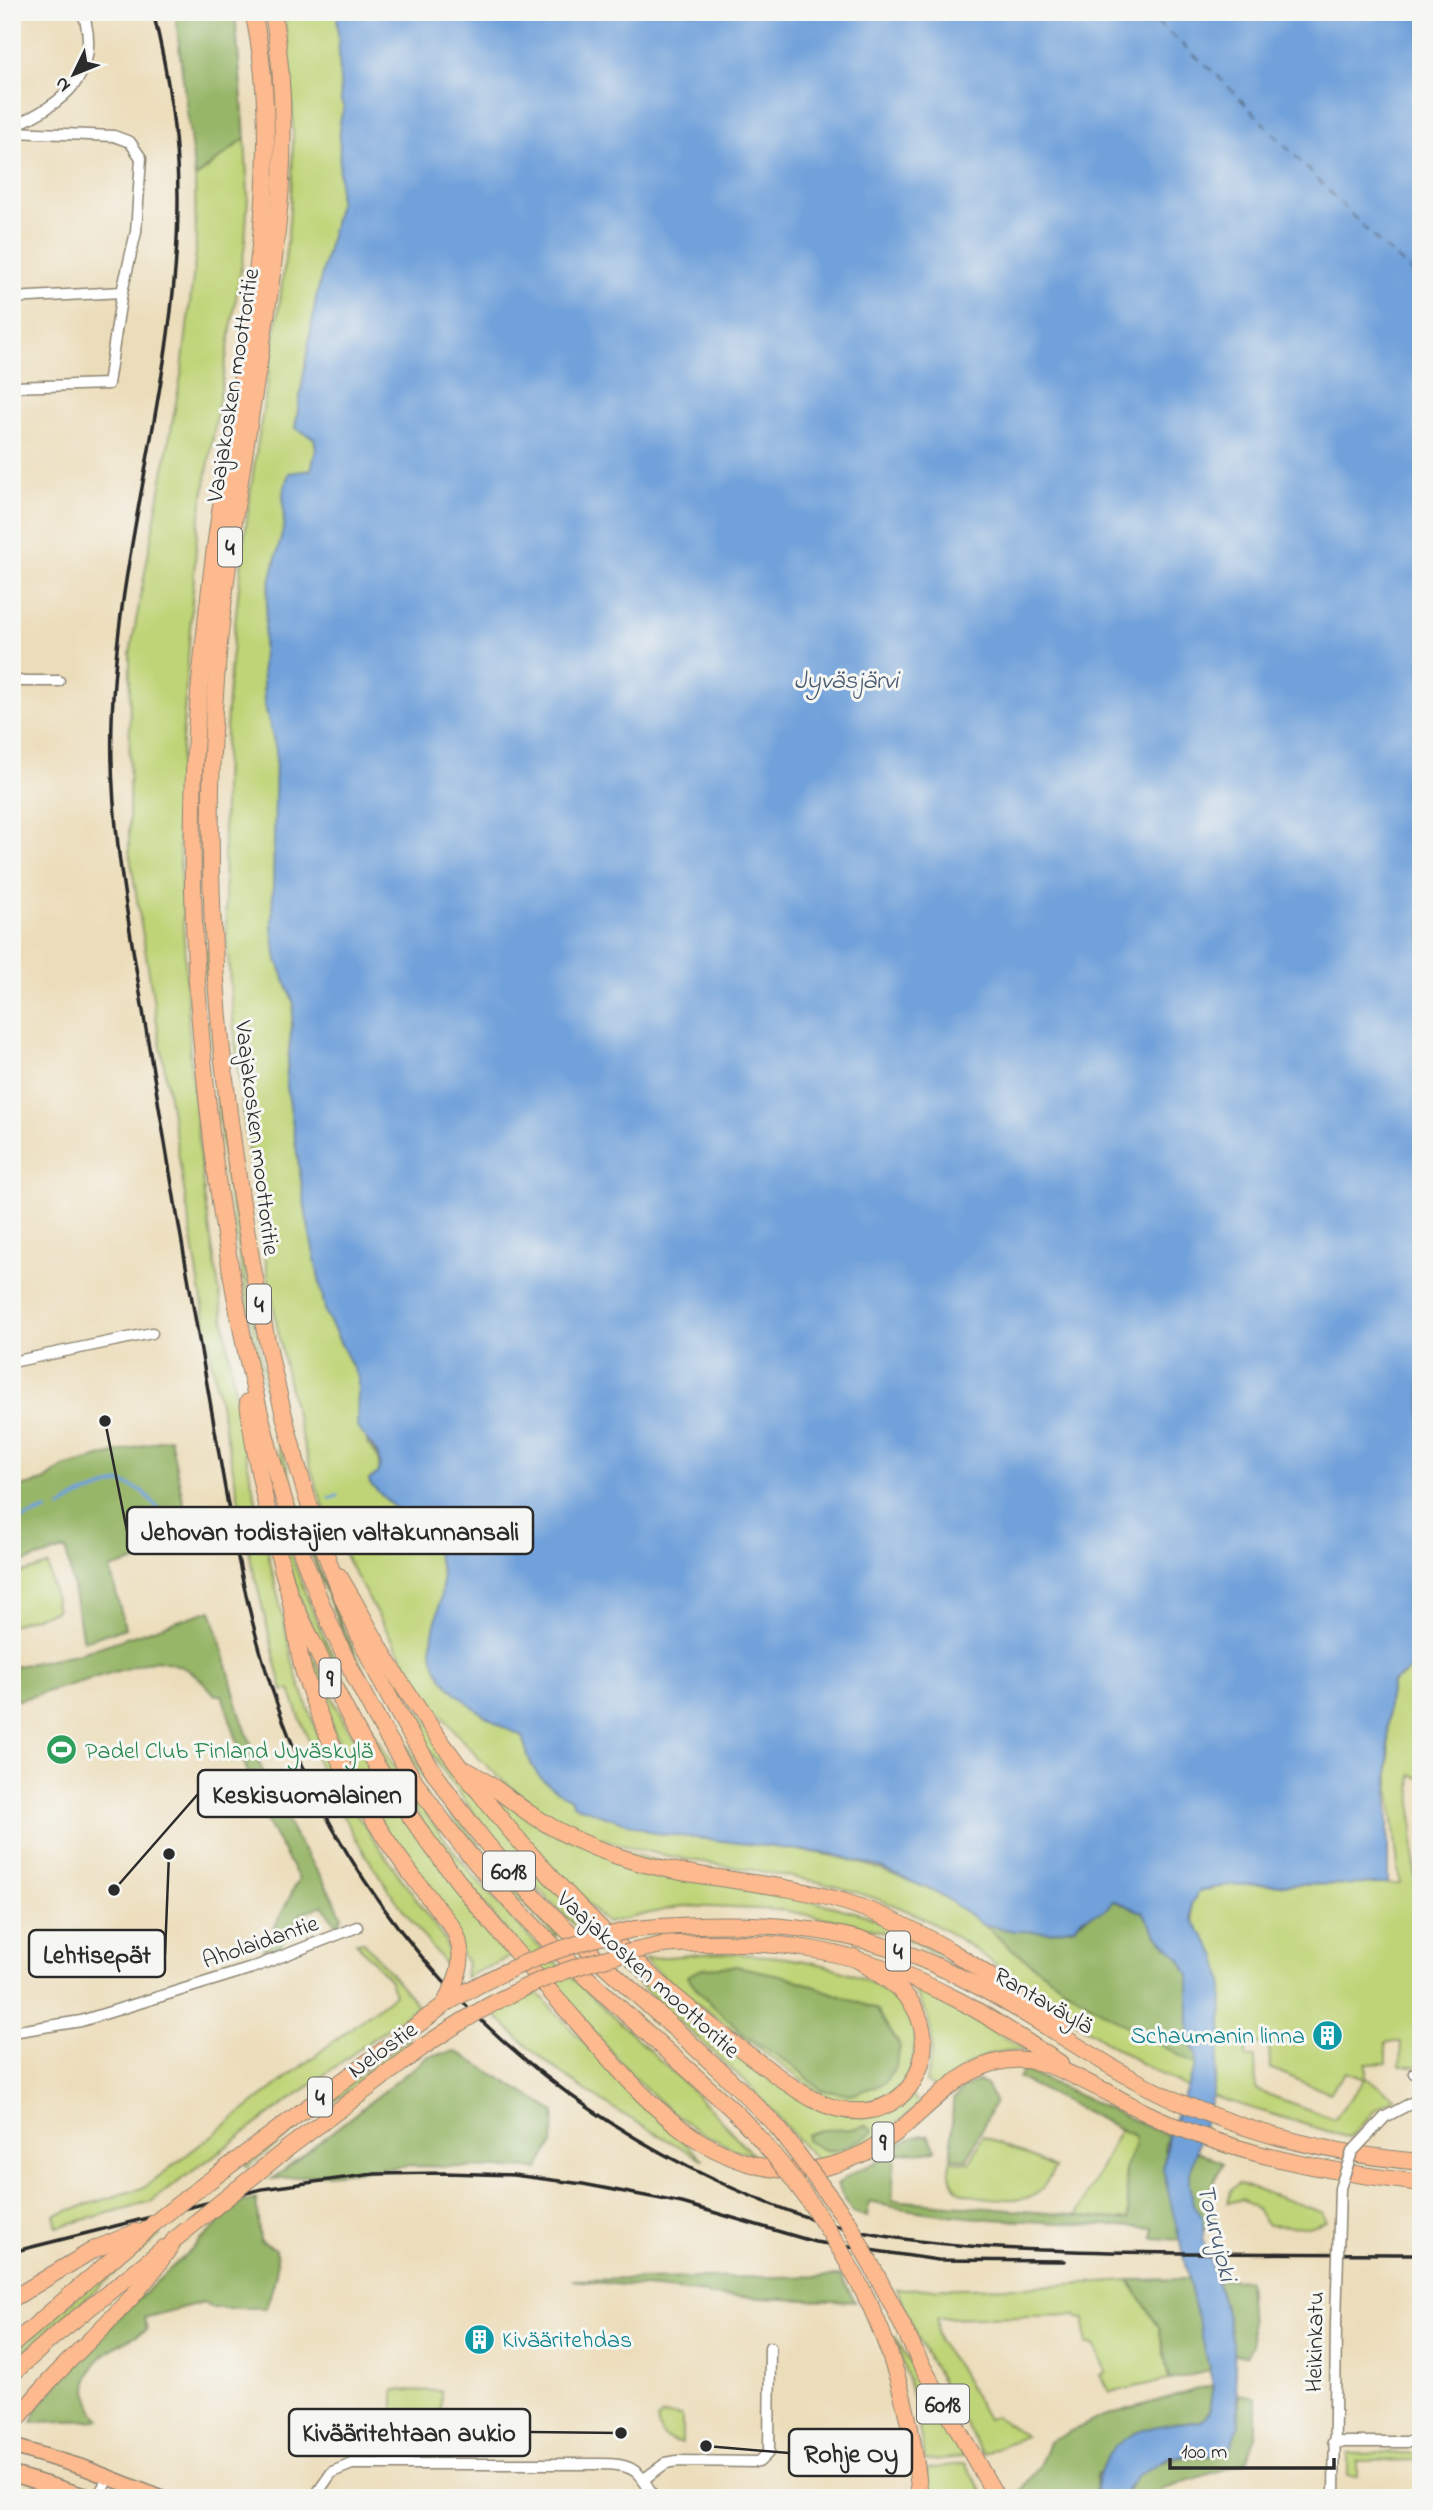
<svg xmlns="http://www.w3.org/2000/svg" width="1433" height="2510" font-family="'Indie Flower',sans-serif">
<rect width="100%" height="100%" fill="#f6f6f2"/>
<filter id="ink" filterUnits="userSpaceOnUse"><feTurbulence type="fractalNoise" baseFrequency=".0143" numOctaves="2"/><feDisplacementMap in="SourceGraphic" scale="14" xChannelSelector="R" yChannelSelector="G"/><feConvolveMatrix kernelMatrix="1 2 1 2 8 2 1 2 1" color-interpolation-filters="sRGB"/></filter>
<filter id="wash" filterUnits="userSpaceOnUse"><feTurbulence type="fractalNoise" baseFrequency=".00686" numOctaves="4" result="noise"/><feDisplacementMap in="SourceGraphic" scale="28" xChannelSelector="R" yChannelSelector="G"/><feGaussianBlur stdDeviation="1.57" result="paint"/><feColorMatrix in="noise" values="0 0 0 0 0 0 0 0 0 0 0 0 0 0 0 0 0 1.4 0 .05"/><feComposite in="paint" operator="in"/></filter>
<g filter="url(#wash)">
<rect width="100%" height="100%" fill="#ecddba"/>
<g fill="#bfd477" stroke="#758051" stroke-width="2" fill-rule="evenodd">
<path d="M283,12H467L367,1444C377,1454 382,1460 377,1474L802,1851C851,1856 894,1874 939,1894L1075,1832L1196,2065L1188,2088C1132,2061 1083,2028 1033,1992C991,1961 949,1928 901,1908C873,1897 843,1887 813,1881C719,1860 622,1862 538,1807C466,1759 422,1693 380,1619C358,1581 337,1543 322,1502C291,1416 276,1323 261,1234C230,1046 213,852 231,661C239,587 246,514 258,441C281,293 308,162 283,12Z"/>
<path d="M245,138L248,196L245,245L197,533L177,811L191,1069L204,1195L244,1448L295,1671L319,1738L348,1802L445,1941L448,1955L446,1965C371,1873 328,1803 290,1690L283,1691L251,1561L213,1368L129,850L130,654L182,370L196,252L195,178Z"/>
<path d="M204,950H209C218,1102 238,1250 270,1398H266C234,1250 213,1102 204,950Z"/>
<path d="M271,1420H275C290,1480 306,1540 330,1597C382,1726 463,1835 558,1935L555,1937C404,1784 323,1628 271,1420Z"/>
<path d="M268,1485H270C313,1649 400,1800 516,1923C593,2003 681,2072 753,2156C671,2129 631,2073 575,2011C468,1892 371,1765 308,1617C290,1575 279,1530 268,1485Z"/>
<polygon points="48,1565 57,1610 12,1625 12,1576"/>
<path d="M302,1635L347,1728L513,1956L465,1977L467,1963C404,1860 329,1756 302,1635Z"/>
<path d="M1421,1663V1779L1411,1774L1415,1884L1421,1926V2066H1400L1401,2042H1386V2063L1366,2064V2078L1395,2097L1374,2111L1350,2138L1212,2096L1216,2075L1191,1904L1199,1891L1229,1885L1400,1884L1389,1784L1388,1702L1392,1683ZM1269,2043L1270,2068L1329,2093L1346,2072L1365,2079L1334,2119L1256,2090L1255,2058H1246V2044Z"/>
<path d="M388,1672L593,1927L581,1931C501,1858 436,1769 384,1674Z"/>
<polygon points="485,1789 551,1833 865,1915 951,1957 961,1967 912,1941 851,1923 782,1910 682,1906 606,1923 542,1856"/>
<polygon points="356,1942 364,1942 418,2006 152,2201 57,2227 54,2215 145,2187 395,1994 389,1979"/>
<path d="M714,1953C782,1955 868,1961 913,2017C924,2080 890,2118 826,2098L683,1993L644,1959Z"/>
<path d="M628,1960L758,2068L864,2118L892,2110L913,2096L920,2105C887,2131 859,2153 817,2161L751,2087L616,1963Z"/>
<path d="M909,1985L933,1996L1027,2051C990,2046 963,2066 937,2089L926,2082C935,2040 936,2021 909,1985Z"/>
<path d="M538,1993L639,2102L704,2160C628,2119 552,2076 493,2013Z"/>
<polygon points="408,2039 412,2043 247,2167 245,2163"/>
<polygon points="1120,2129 1134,2136 1135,2145 1125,2168 1129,2220 1076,2217"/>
<path d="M983,2136L1055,2168C1049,2177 1044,2189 1035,2195C1024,2203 972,2198 960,2191C950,2184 949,2173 950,2161L970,2163Z"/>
<polygon points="1239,2184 1322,2212 1326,2221 1308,2227 1268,2225 1257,2210 1242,2199 1228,2203 1231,2189"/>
<polygon points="157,2231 160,2235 12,2361 12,2355 103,2274"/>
<polygon points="1129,2280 1159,2327 1169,2380 1109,2392 1100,2375 1106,2372 1094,2345 1086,2345 1085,2319 1077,2318 1076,2315 937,2318 938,2341 962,2374 987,2419 995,2416 1025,2436 982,2454 923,2348 896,2289 1025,2287"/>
<polygon points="895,2336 963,2457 925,2461 914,2401"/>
<polygon points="394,2390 441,2391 441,2418 394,2417"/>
<path d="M663,2415L682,2416V2443C667,2442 659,2436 657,2420Z"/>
<polygon points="1421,2453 1421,2460 1357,2461 1357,2476 1348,2476 1348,2454"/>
<polygon points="965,2463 986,2498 929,2498 927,2469"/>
</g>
<g fill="#97b668" stroke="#61704a" stroke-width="2">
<polygon points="175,12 235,12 245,138 195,178"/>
<polygon points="170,1438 192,1544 110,1569 125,1628 83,1641 66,1549 12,1566 12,1489 44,1481 63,1467"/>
<path d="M211,1610C220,1638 227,1664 234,1692C245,1737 268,1784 289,1825C305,1857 329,1884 342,1917L336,1925L323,1905L299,1915L280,1947L263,1950L299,1879L260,1810L222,1695H215C197,1673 184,1664 155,1660L12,1702V1667L81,1653Z"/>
<path d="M1113,1901L1143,1912L1157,1935L1181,1959L1189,1975V2040L1196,2054V2065C1122,2024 1046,1982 983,1924L1014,1931L1074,1927C1086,1914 1100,1913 1113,1901Z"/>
<polygon points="736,1966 789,1977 876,2009 900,2046 896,2066 885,2083 851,2095 821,2090 794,2066 743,2034 702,1995 687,1976 703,1968"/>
<polygon points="456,2051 555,2112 553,2143 538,2169 411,2166 272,2179 429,2056"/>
<path d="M1024,2070L1168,2136L1164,2148L1180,2240L1153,2238V2228C1059,2221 962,2223 869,2202L867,2217L852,2212L837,2185C850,2172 864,2169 880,2160C897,2149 905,2135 928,2135L936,2149C923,2156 909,2149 895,2155L892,2200L1129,2220L1125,2168L1135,2145L1134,2136L1018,2078Z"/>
<polygon points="978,2081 986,2085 995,2101 967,2160 951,2158 953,2100 963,2089"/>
<path d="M865,2125L873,2131C867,2139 861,2139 853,2143C833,2153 826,2154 807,2140V2135C825,2125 846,2134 865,2125Z"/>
<path d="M1195,2150L1223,2163L1209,2191L1218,2228L1203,2230C1203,2216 1198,2216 1193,2205C1186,2188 1191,2166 1195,2150Z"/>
<path d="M256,2199L260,2241L276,2249C280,2270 272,2288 266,2308H213L203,2302L144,2318L147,2330C105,2350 67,2370 100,2420L32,2422L39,2405L122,2314L241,2203Z"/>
<polygon points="841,2276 855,2302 709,2296 707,2293 572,2280"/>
<polygon points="1189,2279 1210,2371 1169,2380 1159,2327 1129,2280"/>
<polygon points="1216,2279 1248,2280 1252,2345 1247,2356 1234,2355 1228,2320"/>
<path d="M1213,2385L1209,2412L1201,2421L1173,2423L1097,2474L1095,2498H1012C1031,2481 1041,2466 1049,2442L1101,2417Z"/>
<path d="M1239,2393L1256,2398V2435L1247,2462L1161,2489V2498H1125C1134,2457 1184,2456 1217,2455L1239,2425Z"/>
</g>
<path fill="#71a1da" stroke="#4e6682" stroke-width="2" d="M337,12H1421V1663L1392,1682L1388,1702V1884L1229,1885L1199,1891L1191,1904L1192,1919L1217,1956L1223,1983L1222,2030L1213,2092L1189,2174L1193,2205L1203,2217V2238L1228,2320L1234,2355L1239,2425L1232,2446L1217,2455L1169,2457L1137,2476L1127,2488L1125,2498H1095C1100,2433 1145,2424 1201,2421L1209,2412L1213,2385L1163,2169L1168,2136L1196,2065V2054L1189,2040V1975L1181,1959L1157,1935L1143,1912C1131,1909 1124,1903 1113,1901L1104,1911L1082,1918L1074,1927L1051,1932L1014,1931L983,1924L940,1894L876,1866L831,1854L654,1833L574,1805L571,1799C540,1782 529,1771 523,1736C494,1725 440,1690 433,1657C430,1644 433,1633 436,1620C445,1584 446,1565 425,1533C420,1524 412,1515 401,1514L370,1484L369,1480L377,1474L380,1464L377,1453L357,1427L358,1378L326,1314L307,1220L286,1080L294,1004L277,960L272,929L276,750L264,702L262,664L268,590L284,526L283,493L289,473L311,470L316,449L314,438L295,428L316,298L339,203L340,121L344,107L341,102Z"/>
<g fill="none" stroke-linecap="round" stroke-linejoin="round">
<g stroke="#71a1da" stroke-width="3.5">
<polyline points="330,1498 337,1496"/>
<polyline points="60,1508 79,1496 121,1482 142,1491 182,1535 193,1536"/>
<polyline points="12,1523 46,1510"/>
</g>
<polyline stroke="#475a71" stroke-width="2" stroke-dasharray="9 7" stroke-linecap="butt" points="1145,12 1217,75 1377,241 1421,280"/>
</g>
</g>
<g filter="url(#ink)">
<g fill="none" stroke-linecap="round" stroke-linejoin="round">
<defs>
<g id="minor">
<path d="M12,127C63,103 103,76 83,12"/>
<polyline points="12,132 114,136 130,142 141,158 136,232 122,292 108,384 12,387"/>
<polyline points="12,298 122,292"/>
<polyline points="12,681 59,681"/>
<polyline points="12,1362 152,1333"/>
<polyline points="12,2032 81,2021 252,1968 357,1927"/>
<polyline points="1414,2073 1421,2072"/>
<polyline points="1385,2117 1421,2098"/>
<polyline points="1333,2442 1421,2442"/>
<polyline points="644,2479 666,2463 677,2461 759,2462 769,2452 770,2347"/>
<polyline points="97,2498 109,2477"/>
<path d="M314,2498L332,2472L352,2464H600C632,2464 639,2469 654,2498"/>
<polyline points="1334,2498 1336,2323"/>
</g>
<g id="major">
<polyline points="12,2446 85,2468 161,2498"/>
<polyline points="12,2474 93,2498"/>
</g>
<g id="highway">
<path d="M253,12C293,188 230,402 211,580C202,656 194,732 193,808C190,941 202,1076 221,1208C251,1420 306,1629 432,1806C516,1925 631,2016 737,2114"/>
<path d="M273,12C294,131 277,251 258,369C243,460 228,551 219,644C202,827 212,1015 241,1197C277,1425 330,1644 475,1829C563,1942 681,2025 779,2129"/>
<path d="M248,1402C255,1465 271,1528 288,1589C295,1617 296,1645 304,1673C334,1768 388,1849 451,1925"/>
<path d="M339,1576C363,1615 383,1657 409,1695C500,1832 616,1958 749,2055C783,2079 820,2115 865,2111C916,2106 938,2049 914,2007C902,1986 873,1971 854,1957"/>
<path d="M289,1594C318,1650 342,1709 376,1764C433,1857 505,1941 578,2023C614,2064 651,2110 698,2140C737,2164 784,2178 829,2166C856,2159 880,2146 901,2129C940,2096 976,2051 1033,2061C1060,2066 1088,2084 1113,2095"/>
<path d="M466,1770C490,1782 509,1800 532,1815C558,1832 587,1846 617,1856C691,1881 771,1879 845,1902C925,1927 993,1977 1060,2026"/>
<path d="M635,1929C722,1921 806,1921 891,1948C978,1976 1054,2035 1133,2079C1221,2127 1321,2153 1421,2162"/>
<path d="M662,1945C774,1937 855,1947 956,1999C992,2017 1026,2042 1060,2063"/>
<path d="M1106,2091C1201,2149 1313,2170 1421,2183"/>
<polyline points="288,2148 423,2047"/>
<polyline points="185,2199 444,2005"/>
<polyline points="12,2299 93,2250 136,2232"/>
<path d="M871,2307C899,2369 914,2430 920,2498"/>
<polyline points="894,2308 921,2364 997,2498"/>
<polyline points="12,2345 152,2225"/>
<polyline points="12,2374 52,2338 164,2248"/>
<path d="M12,2427C59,2359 133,2311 174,2240"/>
</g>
</defs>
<use href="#minor" stroke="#8c8472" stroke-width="13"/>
<use href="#major" stroke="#8c8472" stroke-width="17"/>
<use href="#highway" stroke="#8c8472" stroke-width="18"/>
<use href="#minor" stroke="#fff" stroke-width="10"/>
<use href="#major" stroke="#fcba8e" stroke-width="14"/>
<use href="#highway" stroke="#fcba8e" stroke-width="16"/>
<g stroke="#2b2b2b" stroke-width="3.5">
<path d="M153,12C168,72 178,134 178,197C179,373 117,545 112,721C109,815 126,906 141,999C160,1116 180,1234 201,1351C224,1473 238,1599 281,1715C354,1913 501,2072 688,2167C742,2194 802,2220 862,2232C944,2248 1027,2250 1110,2252C1213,2254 1317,2253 1421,2254"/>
<polyline points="12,2252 262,2189 374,2174 446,2173 513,2175 583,2184 682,2203 815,2242 938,2260 1065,2261"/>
</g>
<defs>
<polyline id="minor-bridge" points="1336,2323 1340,2188 1352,2152 1385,2117"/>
<g id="highway-bridge">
<path d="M445,2003C460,1976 468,1952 451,1925"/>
<path d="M444,2005C503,1968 567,1943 635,1929"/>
<path d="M423,2047C506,1990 563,1965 662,1945"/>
<path d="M737,2114C793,2172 836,2235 871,2307"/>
<polyline points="779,2129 849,2223 894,2308"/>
<polyline points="152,2225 185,2199"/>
<polyline points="174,2240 288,2148"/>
</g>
</defs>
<use href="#minor-bridge" stroke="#8c8472" stroke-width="13" stroke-linecap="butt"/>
<use href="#highway-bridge" stroke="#8c8472" stroke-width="18" stroke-linecap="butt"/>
<use href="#minor-bridge" stroke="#fff" stroke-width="10"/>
<use href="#highway-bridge" stroke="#fcba8e" stroke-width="16"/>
</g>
</g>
<defs>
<symbol id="stadium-disc" viewBox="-11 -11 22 22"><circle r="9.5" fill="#2e9e5b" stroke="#f6f6f2"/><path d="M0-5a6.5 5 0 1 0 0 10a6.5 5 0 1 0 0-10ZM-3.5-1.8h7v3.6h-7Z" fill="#fff"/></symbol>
<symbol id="building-disc" viewBox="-11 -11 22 22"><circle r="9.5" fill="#0f9aa8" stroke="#f6f6f2"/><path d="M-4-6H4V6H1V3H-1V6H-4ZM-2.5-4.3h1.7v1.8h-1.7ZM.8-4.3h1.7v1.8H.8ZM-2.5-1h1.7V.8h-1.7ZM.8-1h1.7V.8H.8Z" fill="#fff"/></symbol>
</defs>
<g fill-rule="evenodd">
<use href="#stadium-disc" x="44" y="1732" width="35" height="35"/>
<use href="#building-disc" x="1310" y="2018" width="35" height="35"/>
<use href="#building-disc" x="462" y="2322" width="35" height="35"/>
</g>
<g text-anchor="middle" stroke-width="6" stroke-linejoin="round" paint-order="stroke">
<g fill="#f6f6f2" stroke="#686867" stroke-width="2">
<rect x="218" y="527.5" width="24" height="39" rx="5"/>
<rect x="247" y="1284.5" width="24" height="39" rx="5"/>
<rect x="319.5" y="1658.5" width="21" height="39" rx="5"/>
<rect x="483" y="1851.5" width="52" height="39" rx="5"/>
<rect x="886" y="1931.5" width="24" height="39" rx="5"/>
<rect x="308" y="2077.5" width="24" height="39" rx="5"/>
<rect x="872.5" y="2122.5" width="21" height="39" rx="5"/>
<rect x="917" y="2384.5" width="52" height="39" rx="5"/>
</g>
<g font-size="23" font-weight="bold" fill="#2b2b2b">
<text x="230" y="555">4</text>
<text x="259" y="1312">4</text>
<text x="330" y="1686">9</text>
<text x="509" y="1879">6018</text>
<text x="898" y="1959">4</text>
<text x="320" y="2105">4</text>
<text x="883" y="2150">9</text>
<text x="943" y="2412">6018</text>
</g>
<g font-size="24" fill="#2b2b2b" stroke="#f6f6f2">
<text transform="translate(232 385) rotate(-81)" y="8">Vaajakosken moottoritie</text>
<text transform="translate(258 1138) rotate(83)" y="8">Vaajakosken moottoritie</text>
<text transform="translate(260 1941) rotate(-19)" y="8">Aholaidantie</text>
<text transform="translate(649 1974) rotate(42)" y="8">Vaajakosken moottoritie</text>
<text transform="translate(1044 2000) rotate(30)" y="8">Rantaväylä</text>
<text transform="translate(382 2049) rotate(-36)" y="8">Nelostie</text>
<text transform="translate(1314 2342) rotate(-89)" y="8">Heikinkatu</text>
</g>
<g font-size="24" fill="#27864d" stroke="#f6f6f2" text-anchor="start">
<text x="85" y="1758">Padel Club Finland Jyväskylä</text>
</g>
<g font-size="24" fill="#0d838f" stroke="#f6f6f2" text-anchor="end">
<text x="1305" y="2043">Schaumanin linna</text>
<text x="502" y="2347" text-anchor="start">Kivääritehdas</text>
</g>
<g font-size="26" font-style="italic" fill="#475a71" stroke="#f6f6f2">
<text x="846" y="688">Jyväsjärvi</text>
<text transform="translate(1218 2232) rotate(76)" y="9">Tourujoki</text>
</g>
</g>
<path fill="none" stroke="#2b2b2b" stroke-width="2.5" d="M105 1421L127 1531M114 1890L198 1794M169 1854L165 1954M621 2433L530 2432M706 2446L789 2453"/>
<g fill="#2b2b2b" stroke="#f6f6f2" stroke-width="2.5">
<circle cx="105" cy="1421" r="7"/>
<circle cx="114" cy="1890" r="7"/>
<circle cx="169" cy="1854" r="7"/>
<circle cx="621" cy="2433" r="7"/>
<circle cx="706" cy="2446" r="7"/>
</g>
<g fill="#f6f6f2" stroke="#2b2b2b" stroke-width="2.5">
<rect x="127" y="1507" width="406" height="47" rx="7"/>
<rect x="198" y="1770" width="218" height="47" rx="7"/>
<rect x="29" y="1930" width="136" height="47" rx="7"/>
<rect x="289" y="2409" width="241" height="47" rx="7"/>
<rect x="789" y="2429" width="123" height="47" rx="7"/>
</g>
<g font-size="26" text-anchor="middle" font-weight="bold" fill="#2b2b2b">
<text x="330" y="1540">Jehovan todistajien valtakunnansali</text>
<text x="307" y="1803">Keskisuomalainen</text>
<text x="97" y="1963">Lehtisepät</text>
<text x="409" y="2441">Kivääritehtaan aukio</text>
<text x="851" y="2462">Rohje Oy</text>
</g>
<rect width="1433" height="2510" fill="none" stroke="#f6f6f2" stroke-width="42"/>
<g transform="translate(74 74) rotate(227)" stroke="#f6f6f2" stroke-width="5" paint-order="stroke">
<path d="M0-5L12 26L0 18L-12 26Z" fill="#2b2b2b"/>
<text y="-10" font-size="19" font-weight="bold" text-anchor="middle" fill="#2b2b2b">N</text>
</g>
<path d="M1170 2458v10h164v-10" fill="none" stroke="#2b2b2b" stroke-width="3.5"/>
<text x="1181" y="2458" font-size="21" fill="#2b2b2b" stroke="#f6f6f2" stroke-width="5" paint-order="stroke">100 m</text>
</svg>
